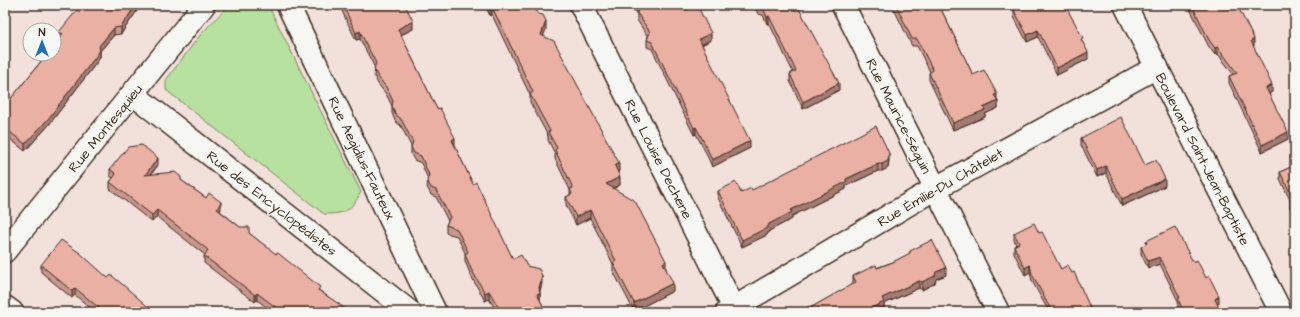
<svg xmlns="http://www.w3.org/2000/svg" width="1300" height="317" font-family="'Architects Daughter',sans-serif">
<rect width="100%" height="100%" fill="#f2e1db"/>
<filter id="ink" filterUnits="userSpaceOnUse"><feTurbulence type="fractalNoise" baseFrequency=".025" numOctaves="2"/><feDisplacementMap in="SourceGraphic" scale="8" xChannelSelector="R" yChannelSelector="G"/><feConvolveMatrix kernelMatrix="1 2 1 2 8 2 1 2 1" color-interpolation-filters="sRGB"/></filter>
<g filter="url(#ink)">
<path fill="#b6e19e" stroke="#78865e" d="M229,5H268L361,192C351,211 345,214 324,214L166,90V80L201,34Z"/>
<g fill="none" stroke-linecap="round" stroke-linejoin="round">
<defs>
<g id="minor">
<polyline points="288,5 435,312"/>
<polyline points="581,5 736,312"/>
<polyline points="843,5 998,312"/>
<polyline points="133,94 410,312"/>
<polyline points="5,251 204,5"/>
<polyline points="5,307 12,312"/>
<polyline points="727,312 936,188 1157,67"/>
</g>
<polyline id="major" points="1125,5 1281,312"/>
</defs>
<use href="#minor" stroke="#3b2a1e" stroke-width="25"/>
<use href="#major" stroke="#3b2a1e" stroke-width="25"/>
<use href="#minor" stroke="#f6f6f2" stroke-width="22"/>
<use href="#major" stroke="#f6f6f2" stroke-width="22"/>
</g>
<g fill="#c9978d" stroke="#3b2a1e">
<polygon points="141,5 121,34 114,35 100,51 100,57 97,62 48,126 25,151 5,135 5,106 59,39 59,32"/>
<polygon points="339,5 405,5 413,29 401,35 473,184 513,259 527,266 542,283 540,291 540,300 546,312 497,312 489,299 485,301 471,276 465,261 465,253 457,236 446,233 446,225 448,221 436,197 431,195 427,187 428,179 421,163 414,160 411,154 411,146 401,126 395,121 392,113 392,106 386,94 378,84 374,76 375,68 360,39 356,40"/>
<polygon points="485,5 534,5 546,29 543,36 619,171 618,172 620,185 613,189 666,270 673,291 634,311 613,271 613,264 590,218 576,225 566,205 566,197 570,195 570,190 555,159 555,154 548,140 548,136 530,102 530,95 492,15 490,16"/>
<polygon points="631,5 681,5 684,11 711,40 702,45 750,148 712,167 706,153 696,134 694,135 652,49 647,47 647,40 648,37 637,20 637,15"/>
<polygon points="754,5 797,5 839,90 803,109 790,81 790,74 793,72 769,23 767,24 763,15 758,14"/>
<polygon points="892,5 939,5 973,75 997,100 998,108 985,114 985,117 953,130 929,80 929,73 930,72 917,46 912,46"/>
<polygon points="1188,5 1237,5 1254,46 1253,46 1272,92 1269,94 1288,139 1262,152 1229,83 1229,76 1233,74 1218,54 1215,55 1209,47"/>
<polygon points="1014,10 1083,43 1088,59 1057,75 1038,37 1027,42 1014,17"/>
<polygon points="1081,138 1145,165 1165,186 1122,206 1106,173 1097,177 1081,145"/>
<polygon points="889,160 888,168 882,171 878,171 846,186 846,189 792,216 792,219 769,231 767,235 742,247 718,198 718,191 741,193"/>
<polygon points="158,165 151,175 181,180 221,209 220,211 240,227 249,233 320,291 348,312 273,312 257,300 255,302 204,263 204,256 205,255 157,217 152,222 110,189 110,182 113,178 110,176 110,169"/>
<polygon points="1295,165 1295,218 1290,207 1290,200 1280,179 1280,172"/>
<polygon points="1014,233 1039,233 1061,269 1092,312 1049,312 1032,281 1030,272 1025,275 1014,253 1014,246 1016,245 1014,240"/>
<polygon points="1146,241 1193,262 1219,303 1217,304 1221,312 1181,312 1178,306 1178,301 1160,264 1148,268 1141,254 1141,247 1146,244"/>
<polygon points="910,251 946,275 936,279 935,283 922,290 919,288 884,304 884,309 810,308 854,284 853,283 853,276 893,262 910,254"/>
<polygon points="41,265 108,278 154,312 95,312 75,295 72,298 41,272"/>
</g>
<g fill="#a47b73" stroke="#3b2a1e">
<polygon points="136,5 141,5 121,34 121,27"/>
<polygon points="492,7 492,15 490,16 490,8"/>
<polygon points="769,16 769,23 767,24 767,17"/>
<polygon points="413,21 413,29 398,36 398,29"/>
<polygon points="546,21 546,29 541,43 541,35"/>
<polygon points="114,28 114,35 100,51 100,57 97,62 48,126 25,151 25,144 99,46"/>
<polygon points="1038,30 1038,37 1027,42 1027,35"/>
<polygon points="360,31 360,39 356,40 356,33"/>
<polygon points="711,33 711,40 699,46 699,39"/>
<polygon points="1254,39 1254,46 1251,48 1251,41"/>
<polygon points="1218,47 1218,54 1215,55 1215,48"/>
<polygon points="1088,52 1088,59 1057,75 1057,68"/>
<polygon points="839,83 839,90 803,109 803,102"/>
<polygon points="1272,85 1272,92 1266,95 1266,88"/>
<polygon points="997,94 997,101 994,95"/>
<polygon points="998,101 998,108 985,114 985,117 953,130 953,123"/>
<polygon points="696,127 696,134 694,135 694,128"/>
<polygon points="1288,132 1288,139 1262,152 1262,145"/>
<polygon points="455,138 455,146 452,140"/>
<polygon points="750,141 750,148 712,167 712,160"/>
<polygon points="889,153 889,160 888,168 882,171 882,164"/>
<polygon points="158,158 158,165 145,182 145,175"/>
<polygon points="619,163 619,171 615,174 615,166"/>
<polygon points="878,164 878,171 846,186 846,189 792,216 792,219 769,231 767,235 742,247 742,240 769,224 791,210 846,179"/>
<polygon points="1106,166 1106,173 1097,177 1097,170"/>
<polygon points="620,177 620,185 606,192 606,184"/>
<polygon points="1165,179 1165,186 1122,206 1122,199"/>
<polygon points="221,202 221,209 217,216 217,209"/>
<polygon points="157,210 157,217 152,222 152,215"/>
<polygon points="590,210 590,218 576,225 576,217"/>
<polygon points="1160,257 1160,264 1148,268 1148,261"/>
<polygon points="666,261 666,270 663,263"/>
<polygon points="1030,265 1030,272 1025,275 1025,268"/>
<polygon points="946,268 946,275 936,279 935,283 922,290 922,282 936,272"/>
<polygon points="542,276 542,283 539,293 540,293 540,300 537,302 537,294"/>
<polygon points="919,281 919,288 884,304 884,309 878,312 863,312 882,298"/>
<polygon points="673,283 673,291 634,311 634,303"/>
<polygon points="75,288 75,295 72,298 72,291"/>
<polygon points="489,291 489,299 485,301 485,293"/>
<polygon points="257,293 257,300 255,302 255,295"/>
<polygon points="1219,296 1219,303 1215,306 1215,299"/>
</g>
<g fill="#eab0a4" stroke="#3b2a1e">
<polygon points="86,5 136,5 121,27 114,28 99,46 100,50 97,55 48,119 25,144 5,128 5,106 47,54 54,54 54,45 63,34 59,32 77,10 80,12"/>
<polygon points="343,5 405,5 413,21 398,29 437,109 440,108 455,138 452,140 473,184 476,182 513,259 521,255 527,266 539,269 542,276 539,288 540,293 537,294 546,312 501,312 489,291 485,293 471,269 465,254 468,252 457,229 446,225 450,217 436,190 431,188 427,180 429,175 421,156 414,153 411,147 413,142 401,119 395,114 392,106 393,101 386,87 378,77 374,69 376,63 366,44 360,31 356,33"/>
<polygon points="489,5 534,5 538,14 543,15 546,21 541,35 554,41 619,163 615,166 620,177 606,184 635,201 666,261 663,263 673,283 634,303 613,263 616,261 590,210 576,217 566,197 572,194 570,189 573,188 555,150 557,148 548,132 550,131 530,94 533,92 492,7 490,8"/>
<polygon points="635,5 681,5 684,11 697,5 711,33 699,39 750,141 712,160 706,146 696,127 694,128 652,42 647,40 650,32 637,13 638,9"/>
<polygon points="757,5 797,5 839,83 803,102 790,74 796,71 769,16 767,17 763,8 758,7"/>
<polygon points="896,5 939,5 973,75 984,70 997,94 994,95 998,101 983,108 985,110 953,123 929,73 933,70 917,39 912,39"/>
<polygon points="1023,5 1065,5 1083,38 1081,39 1088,52 1057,68 1038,30 1027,35 1014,10"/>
<polygon points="1192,5 1237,5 1254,39 1251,41 1272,85 1266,88 1288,132 1262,145 1229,76 1237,73 1218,47 1215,48 1209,40"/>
<polygon points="1121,117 1145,165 1156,160 1165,179 1122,199 1106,166 1097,170 1081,138"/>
<polygon points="876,126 889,153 888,161 882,164 878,164 846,179 846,182 791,210 792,212 769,224 767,228 742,240 718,191 736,182 741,193 751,188 752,190"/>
<polygon points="142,145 158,158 145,175 175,172 181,177 181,180 206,198 209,193 221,202 217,209 240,227 249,227 249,233 276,254 278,253 320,287 318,290 339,304 348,312 282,312 257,293 255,295 204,256 208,250 157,210 152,215 110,182 116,174 110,169 128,147"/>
<polygon points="1295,165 1295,211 1290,200 1293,198 1280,172"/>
<polygon points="1034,223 1039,233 1042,232 1061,269 1068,265 1072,273 1074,272 1092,312 1052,312 1032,274 1030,265 1025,268 1014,246 1019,243 1014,233"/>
<polygon points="1175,227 1193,262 1197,260 1206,278 1209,276 1219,296 1215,299 1221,312 1184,312 1178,299 1180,298 1160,257 1148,261 1141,247 1147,243 1146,241"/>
<polygon points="61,240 80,253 108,278 111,275 122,284 154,312 104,312 75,288 72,291 41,265"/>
<polygon points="932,240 946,268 936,272 935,276 922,282 919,281 882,298 884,302 863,312 798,312 810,306 810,308 856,282 853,276 876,265 877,268 893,262 910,253 910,251"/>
</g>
</g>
<g text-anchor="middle" stroke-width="3" stroke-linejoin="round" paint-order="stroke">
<g font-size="14" fill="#3b2a1e" stroke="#f6f6f2">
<text transform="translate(899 116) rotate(63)" y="5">Rue Maurice-Séguin</text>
<text transform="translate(105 128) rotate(-51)" y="5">Rue Montesquieu</text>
<text transform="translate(362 158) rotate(64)" y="5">Rue Aegidius-Fauteux</text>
<text transform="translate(659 159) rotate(63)" y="5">Rue Louise Dechene</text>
<text transform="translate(1203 159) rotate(63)" y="5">Boulevard Saint-Jean-Baptiste</text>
<text transform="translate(940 187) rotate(-30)" y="5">Rue Émilie-Du Châtelet</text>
<text transform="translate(272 203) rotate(38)" y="5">Rue des Encyclopédistes</text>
</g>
</g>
<rect width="1300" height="317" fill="none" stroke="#f6f6f2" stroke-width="20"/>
<rect x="10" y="10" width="1280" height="297" fill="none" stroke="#3b2a1e" stroke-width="1.5" filter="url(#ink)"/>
<g transform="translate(42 42)"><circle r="19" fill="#f6f6f2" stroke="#aba49d"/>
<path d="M0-3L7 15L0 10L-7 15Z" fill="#1f6fb2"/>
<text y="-6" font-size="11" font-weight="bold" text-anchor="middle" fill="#3b2a1e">N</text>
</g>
</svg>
